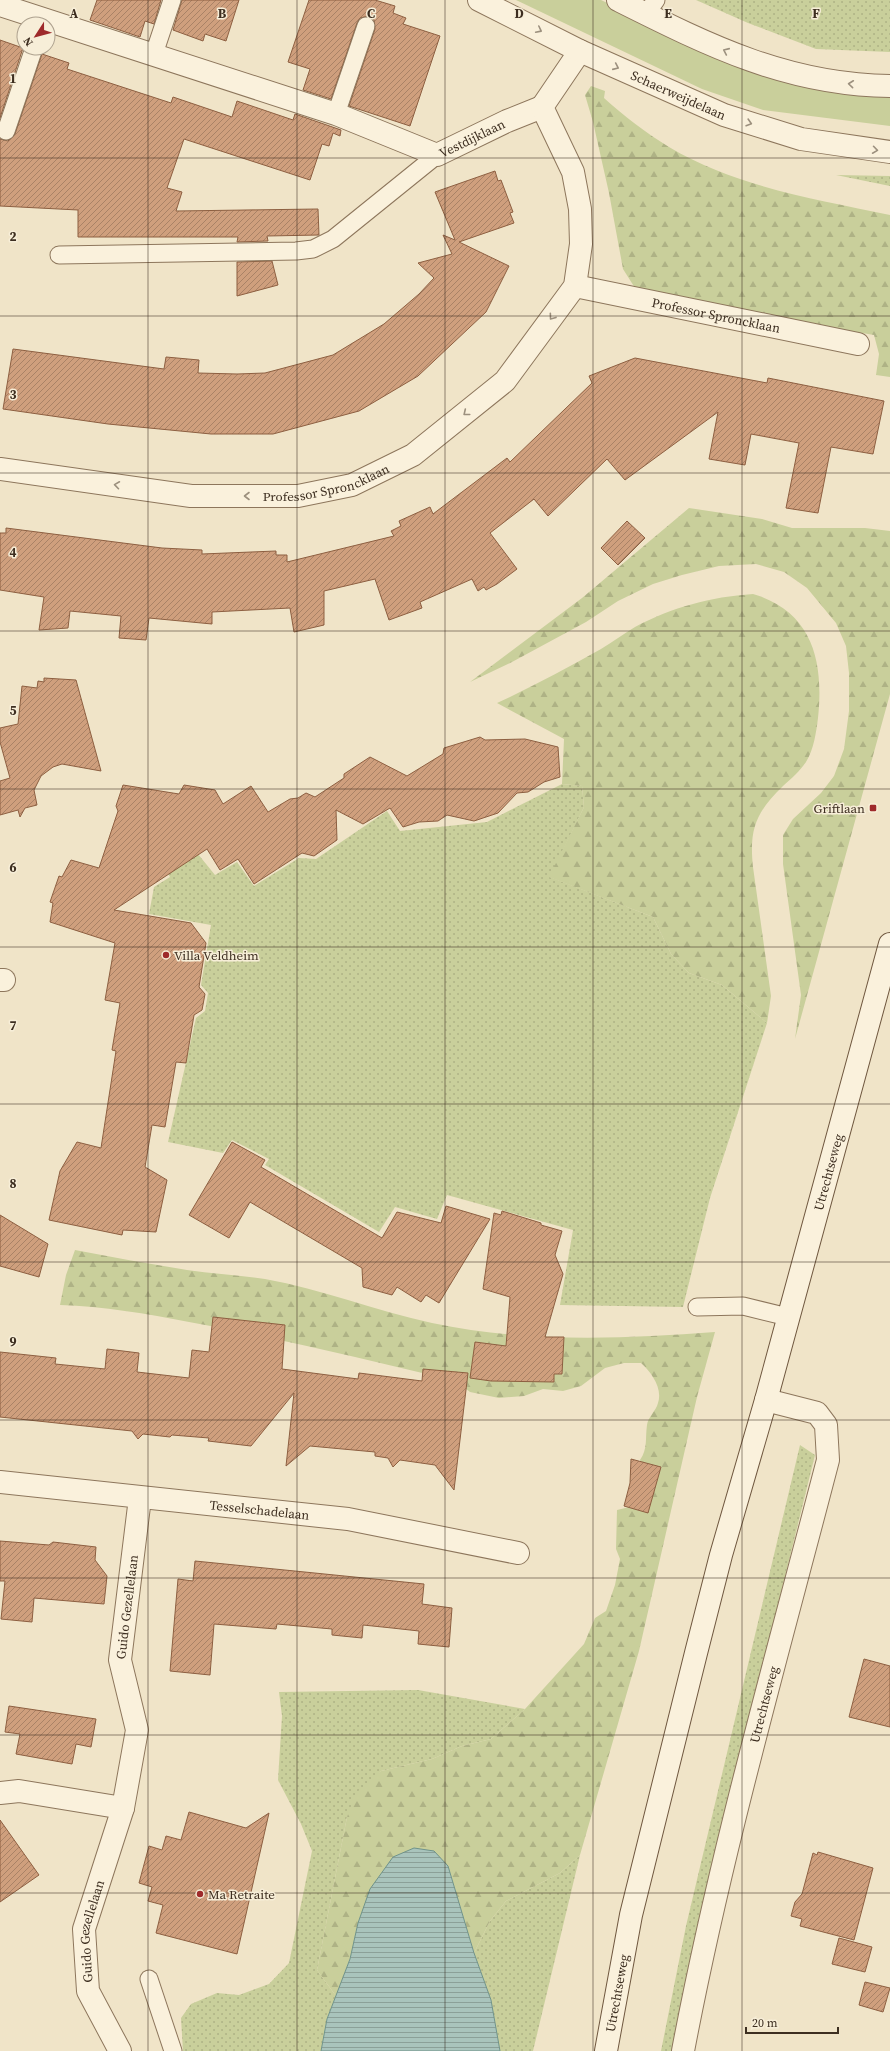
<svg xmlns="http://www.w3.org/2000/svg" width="890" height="2051" font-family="'Source Serif 4',serif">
<defs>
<pattern id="grass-dots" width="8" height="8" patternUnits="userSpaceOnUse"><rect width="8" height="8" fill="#c9cf9b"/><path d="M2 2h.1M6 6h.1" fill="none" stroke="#aeb285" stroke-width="1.8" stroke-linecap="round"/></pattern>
<pattern id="forest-firs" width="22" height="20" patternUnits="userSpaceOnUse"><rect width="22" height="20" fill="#c9cf9b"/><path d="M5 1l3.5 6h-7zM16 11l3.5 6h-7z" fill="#aeb285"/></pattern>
<pattern id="water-rules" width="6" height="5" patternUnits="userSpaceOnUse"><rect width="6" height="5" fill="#a9c4bc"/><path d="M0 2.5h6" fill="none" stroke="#8ba098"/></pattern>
<pattern id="building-hatch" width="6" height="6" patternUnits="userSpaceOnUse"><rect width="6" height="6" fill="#cf9f7d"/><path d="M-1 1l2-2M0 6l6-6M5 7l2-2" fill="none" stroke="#a98266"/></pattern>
</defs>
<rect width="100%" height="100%" fill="#f0e4c8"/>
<g fill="url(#grass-dots)">
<polygon points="696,0 890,0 890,52 816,49 748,23"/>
<polygon points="836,175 890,176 890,186"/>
<polygon points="562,784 582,786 584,807 550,877 653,917 671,954 689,973 722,985 767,1023 710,1198 683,1307 560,1305 573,1230 447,1195 437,1219 395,1207 379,1232 265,1165 269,1159 232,1140 223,1153 168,1142 196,1018 205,1011 208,993 201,985 211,925 149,914 154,887 170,877 159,858 185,838 215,875 237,862 254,886 299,858 316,859 387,811 400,831 487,822"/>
<polygon points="800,1445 815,1455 699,1925 681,2051 661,2051 686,1926"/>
<polygon points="418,1690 525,1709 491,1739 462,1746 432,1759 381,1771 347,1817 317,1970 336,1996 327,2019 321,2051 183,2051 181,2018 191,2004 217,1993 239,1995 269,1984 289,1963 312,1851 301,1824 278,1780 282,1716 279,1692"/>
<polygon points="580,1855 533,2051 500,2051 491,2000 474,1953 490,1921 506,1901 560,1873"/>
</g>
<g fill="url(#forest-firs)">
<path d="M591,86L605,91L604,98C624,116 646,133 669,147C736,187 815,199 890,215V377L876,375L879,354L874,335L654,298L635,288L623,269L609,193L593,122L585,95Z"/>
<polygon points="689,508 762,519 792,528 865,528 890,531 890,694 795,1039 801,995 783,864 783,835 793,819 821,793 834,776 844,749 849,711 849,673 846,646 836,623 807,588 784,572 756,564 719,566 682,575 653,584 618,601 586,622 512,662 470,682 582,598"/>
<path d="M753,594C813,612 824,662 818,718C816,733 814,749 806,762C800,771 791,779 783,786C756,812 749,829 753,867L771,996L767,1023L722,985L689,973L671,954L653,917L549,877L584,807L582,786L562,784L564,739L497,703C532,687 567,668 601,649C613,642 623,634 635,627C673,607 710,597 753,594Z"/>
<path d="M75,1250C112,1257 150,1264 187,1270C213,1274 239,1275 265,1279C322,1289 376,1311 432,1323C526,1343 621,1339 715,1332L697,1397L639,1651L580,1855L560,1873L506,1901L490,1921L474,1953L448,1866L358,1923L350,1959L336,1996L317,1970L347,1817L356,1793L381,1771L432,1759L462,1746L491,1739L525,1709L584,1644L595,1618L606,1611L615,1585L620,1559L616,1549L617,1510L650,1502L640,1460C648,1448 645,1439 647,1425C648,1417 656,1411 658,1403C663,1388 651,1372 641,1363H624L605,1368L581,1386L563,1391L543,1389L524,1396L499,1398L470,1392L456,1381C367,1360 279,1338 189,1322C147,1314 103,1306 60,1305L66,1275Z"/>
</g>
<polygon fill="#c9cf9b" points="516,0 601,0 620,9 890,93 890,126 763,110 702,89"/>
<polygon fill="url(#water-rules)" stroke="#6f938a" points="414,1848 434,1851 448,1866 474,1953 491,2000 500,2051 321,2051 327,2019 350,1959 358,1923 370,1889 393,1857"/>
<g fill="url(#building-hatch)" stroke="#8d5f41">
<polygon points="97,0 161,0 154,24 145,21 140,37 90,20"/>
<polygon points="182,0 239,0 226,41 205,34 203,41 173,30"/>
<polygon points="309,0 375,0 395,6 393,13 406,18 403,24 440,36 410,126 349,106 375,29 374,20 369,16 360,18 357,23 331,99 303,90 310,69 288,62"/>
<polygon points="0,40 23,48 0,118"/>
<polygon points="42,54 69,63 67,69 171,103 173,97 232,117 237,101 293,120 295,114 341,130 340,136 333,133 329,146 322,144 310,180 184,139 167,188 182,192 176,211 318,209 319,235 267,236 268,241 237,242 238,237 78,237 78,210 0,206 0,139 8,141 15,134"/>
<polygon points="495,171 498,181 501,180 513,212 510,213 514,223 459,242 509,266 486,312 418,376 359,411 273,434 211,434 108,424 3,409 13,349 164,369 166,357 199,360 198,373 237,374 265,373 333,355 384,324 419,294 434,278 418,263 452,254 443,235 455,240 435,192"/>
<polygon points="272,261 278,285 237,296 237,262"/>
<polygon points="635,358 767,383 768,378 884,401 873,454 831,447 818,513 786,508 799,443 751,434 745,465 709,459 718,412 625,480 607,459 548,516 534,499 490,533 517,569 497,584 486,590 484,587 478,591 472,579 420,602 422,608 389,620 375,579 324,591 324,625 294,632 290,608 212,612 212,624 149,618 146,640 119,638 121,616 70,611 68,628 39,630 44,597 0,590 0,533 6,533 6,528 162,548 202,550 202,554 276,551 276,555 287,555 287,562 394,536 391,531 401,526 399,521 430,507 433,514 507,458 510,462 592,383 589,376"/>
<polygon points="627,521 645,538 618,565 601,548"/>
<polygon points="44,678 76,680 101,771 62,764 53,767 41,776 34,790 37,805 25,808 20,817 18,810 0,815 0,781 10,778 0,742 0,728 18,724 22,686 37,688 38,681 44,682"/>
<polygon points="480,737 485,740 525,739 558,747 560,777 544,782 528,792 517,793 498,813 474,821 447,815 438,821 419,822 403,827 390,808 363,824 336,810 337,840 314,856 302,853 254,884 238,859 220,870 207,849 114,910 191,923 206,943 199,987 205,994 202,1010 194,1015 186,1063 176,1062 165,1127 152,1125 145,1167 167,1180 156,1232 123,1230 122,1235 49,1220 60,1171 77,1142 101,1148 116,1051 112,1050 120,1003 105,1000 115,943 50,922 53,903 50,902 59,876 62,877 71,860 99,868 118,811 116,806 123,785 179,794 184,785 215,790 223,804 251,786 268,812 290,799 298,798 306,793 315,797 344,778 344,774 370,757 407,776 443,754 444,748"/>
<polygon points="232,1142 265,1160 261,1167 382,1238 397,1212 441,1223 446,1206 490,1219 439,1303 426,1295 421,1302 397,1287 392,1295 363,1287 362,1268 250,1202 229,1238 189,1215"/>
<polygon points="502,1211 541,1223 541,1225 562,1231 555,1255 563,1274 545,1337 564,1337 562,1374 554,1374 554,1382 491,1381 470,1378 475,1342 506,1346 510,1297 483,1289 494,1213 501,1215"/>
<polygon points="0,1215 48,1244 39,1277 0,1266"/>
<polygon points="213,1317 285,1325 282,1369 358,1379 359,1373 422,1381 423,1369 468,1373 454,1490 435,1465 400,1460 393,1467 388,1458 375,1456 375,1452 310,1446 286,1466 294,1393 251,1446 208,1441 209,1438 172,1435 170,1437 143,1434 138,1439 132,1431 0,1417 0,1352 56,1358 55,1364 105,1369 107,1349 139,1353 137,1372 189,1378 192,1350 209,1352"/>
<polygon points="631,1459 661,1467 648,1513 624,1506 630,1483"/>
<polygon points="0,1541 49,1545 53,1542 96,1547 95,1560 107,1576 104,1604 34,1598 32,1622 1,1619 5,1581 0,1581"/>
<polygon points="195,1561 424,1584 422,1604 452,1608 449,1647 418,1644 419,1631 392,1628 363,1625 362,1638 332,1635 332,1629 277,1624 276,1629 214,1624 210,1675 170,1671 178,1579 193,1581"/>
<polygon points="864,1659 890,1666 890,1727 849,1717"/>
<polygon points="9,1706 96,1719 91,1747 76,1744 72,1764 16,1754 20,1734 5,1732"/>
<polygon points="189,1812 246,1828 269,1813 237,1954 156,1933 163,1905 148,1901 152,1887 139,1883 149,1846 162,1850 166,1836 181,1840"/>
<polygon points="0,1820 39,1875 0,1902"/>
<polygon points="818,1852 873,1868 854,1940 800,1926 802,1919 791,1916 795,1902 802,1894 813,1853 817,1855"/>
<polygon points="839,1938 872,1947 865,1972 832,1964"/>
<polygon points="865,1982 890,1988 883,2012 859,2005"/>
</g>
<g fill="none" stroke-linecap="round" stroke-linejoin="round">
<defs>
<g id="service">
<polyline points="646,14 656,0"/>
<polyline points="154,54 172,0"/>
<polyline points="336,114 366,26"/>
<polyline points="6,131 34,48"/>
<polyline points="59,255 296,251 313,249 333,239 437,155"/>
<polyline points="697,1307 743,1306 788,1317"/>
<polyline points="149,1979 173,2051"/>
</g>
<g id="minor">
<path id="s1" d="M0,5L336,114L437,155L507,121L542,107"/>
<path id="s2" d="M575,286L858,344"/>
<path id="s3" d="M0,469L191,496H298L352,485L413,455L505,381L575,286L581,244L580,209L573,172L542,107L580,51"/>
<polyline points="0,980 4,980"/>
<path id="s4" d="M0,1482L348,1519L518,1553"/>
<polyline points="0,1793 19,1791 123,1808"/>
<path id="s5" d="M120,2051L88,1991L84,1929L123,1808L137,1730L120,1660L140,1498"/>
<path id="s6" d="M683,2051C721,1851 777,1656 828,1460L826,1425L817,1413L766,1400"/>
</g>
<g id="tertiary">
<path id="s7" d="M479,0L580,51L724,115L801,139L890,152"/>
<path d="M618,0C708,45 787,85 890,86"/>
</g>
<g id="secondary">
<path id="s8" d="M606,2051L631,1915L696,1653L721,1555L766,1400L890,944"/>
</g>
</defs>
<use href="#service" stroke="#8d765c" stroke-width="19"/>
<use href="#minor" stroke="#8d765c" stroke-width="24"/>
<use href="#tertiary" stroke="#8d765c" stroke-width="24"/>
<use href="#secondary" stroke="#6f573f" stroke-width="24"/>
<use href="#service" stroke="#faf1dc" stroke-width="17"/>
<use href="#minor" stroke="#faf1dc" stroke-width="22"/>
<use href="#tertiary" stroke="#faf1dc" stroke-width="22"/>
<use href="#secondary" stroke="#faf1dc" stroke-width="22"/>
</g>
<defs><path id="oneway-chevron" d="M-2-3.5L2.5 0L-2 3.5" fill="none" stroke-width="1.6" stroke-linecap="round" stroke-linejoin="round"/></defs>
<g stroke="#9c907e">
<use href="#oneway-chevron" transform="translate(539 30) rotate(27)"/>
<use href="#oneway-chevron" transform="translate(726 51) rotate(-156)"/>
<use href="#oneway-chevron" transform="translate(616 67) rotate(24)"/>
<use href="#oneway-chevron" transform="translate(851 84) rotate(-174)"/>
<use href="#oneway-chevron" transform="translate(749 123) rotate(17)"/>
<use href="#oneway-chevron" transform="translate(875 150) rotate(8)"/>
<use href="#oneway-chevron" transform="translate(552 317) rotate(126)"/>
<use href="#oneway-chevron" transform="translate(466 413) rotate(141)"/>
<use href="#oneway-chevron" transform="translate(117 485) rotate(-172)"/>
<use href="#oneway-chevron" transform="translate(247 496) rotate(-180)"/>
</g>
<path fill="none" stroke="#3d2e20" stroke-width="1" stroke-opacity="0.55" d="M148,0V2051M297,0V2051M445,0V2051M593,0V2051M742,0V2051M0,158H890M0,316H890M0,473H890M0,631H890M0,789H890M0,947H890M0,1104H890M0,1262H890M0,1420H890M0,1578H890M0,1735H890M0,1893H890"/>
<g fill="#9e2a2b" stroke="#f7eed8" stroke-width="1.5">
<rect x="869" y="804" width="8" height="8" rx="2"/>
<circle cx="166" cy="955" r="4"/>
<circle cx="200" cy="1894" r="4"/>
</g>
<g text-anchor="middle" stroke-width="3" stroke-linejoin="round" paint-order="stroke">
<g font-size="13" fill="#3d2e20" stroke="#f7eed8">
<text dy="5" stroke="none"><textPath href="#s7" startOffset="221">Schaerweijdelaan</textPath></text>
<text dy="5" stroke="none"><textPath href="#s1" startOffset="501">Vestdijklaan</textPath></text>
<text dy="5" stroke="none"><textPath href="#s2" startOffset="144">Professor Sproncklaan</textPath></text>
<text dy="5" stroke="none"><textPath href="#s3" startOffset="330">Professor Sproncklaan</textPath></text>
<text dy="5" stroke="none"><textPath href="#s8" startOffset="907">Utrechtseweg</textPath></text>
<text dy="5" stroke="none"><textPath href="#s4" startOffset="261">Tesselschadelaan</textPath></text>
<text dy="5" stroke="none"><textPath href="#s5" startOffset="462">Guido Gezellelaan</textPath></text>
<text dy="5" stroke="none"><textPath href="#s6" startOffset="356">Utrechtseweg</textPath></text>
<text dy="5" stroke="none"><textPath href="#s5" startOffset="129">Guido Gezellelaan</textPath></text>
<text dy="5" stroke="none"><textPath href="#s8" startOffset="59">Utrechtseweg</textPath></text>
</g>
<g font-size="13" fill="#3d2e20" stroke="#f7eed8" text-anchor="start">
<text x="865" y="813" text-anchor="end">Griftlaan</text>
<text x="174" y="960">Villa Veldheim</text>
<text x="208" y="1899">Ma Retraite</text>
</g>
</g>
<g font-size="13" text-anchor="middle" font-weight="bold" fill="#3d2e20" stroke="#f7eed8" stroke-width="3" stroke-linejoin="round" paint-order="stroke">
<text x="74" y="18">A</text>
<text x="222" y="18">B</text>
<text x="371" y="18">C</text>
<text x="519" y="18">D</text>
<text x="668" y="18">E</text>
<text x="816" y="18">F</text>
<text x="13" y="83">1</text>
<text x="13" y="241">2</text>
<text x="13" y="399">3</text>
<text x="13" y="557">4</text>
<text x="13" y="715">5</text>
<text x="13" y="872">6</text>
<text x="13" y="1030">7</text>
<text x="13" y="1188">8</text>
<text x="13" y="1346">9</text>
</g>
<g transform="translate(36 36) rotate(234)"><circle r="19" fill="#f7eed8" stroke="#ada18e"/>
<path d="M0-3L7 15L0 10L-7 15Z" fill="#9e2a2b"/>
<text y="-6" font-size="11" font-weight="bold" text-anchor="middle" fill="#3d2e20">N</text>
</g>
<path d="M746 2027v6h92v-6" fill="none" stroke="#3d2e20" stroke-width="2"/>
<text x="752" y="2027" font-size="12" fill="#3d2e20" stroke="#f7eed8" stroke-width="3" paint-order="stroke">20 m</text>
</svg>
